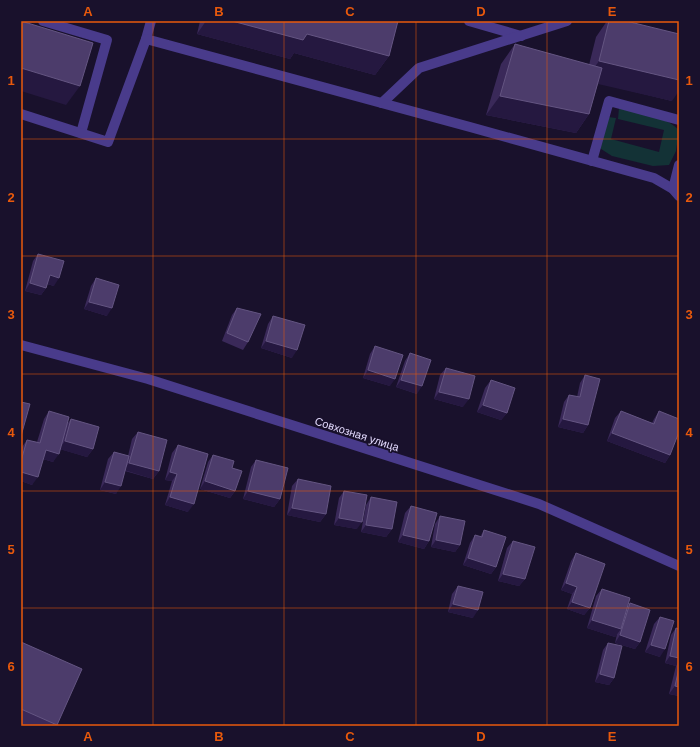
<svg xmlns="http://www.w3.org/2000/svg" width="700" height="747" font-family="Arial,sans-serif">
<rect width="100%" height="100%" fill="#19112c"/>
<path fill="#133236" d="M619,108C638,112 665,116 679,130L676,151L669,165L653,166L612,156L598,147L608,117L616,118L611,139L659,152L664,130L618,119Z"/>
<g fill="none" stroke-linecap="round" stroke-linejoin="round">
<g stroke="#493b8b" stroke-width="10">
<polyline points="43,21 107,40 81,133"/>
<polyline points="469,21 521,36"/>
<polyline points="146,39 151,21"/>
<polyline points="382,103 419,68 567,21"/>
<polyline points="21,114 108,142 146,39 470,127 654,178 673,189 679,196"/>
<polyline points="592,161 609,101 679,120"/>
<polyline points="673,189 679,165"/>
<polyline points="21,345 148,379 539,504 679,566"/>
</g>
</g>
<g fill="#3a2959">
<polygon points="200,21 398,21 389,56 375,75 294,53 290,59 197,34"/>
<polygon points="607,21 626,21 672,101 598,83 589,114 576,133 486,115 501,64 515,44 589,65 596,37"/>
<polygon points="38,254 54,286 47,284 46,288 41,295 25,291 33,261"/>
<polygon points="96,278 107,316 84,309 91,286"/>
<polygon points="237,308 248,342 243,350 222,341 232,315"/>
<polygon points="273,316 292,358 261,348 268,324"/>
<polygon points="375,346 390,386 363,378 370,354"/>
<polygon points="410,353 417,394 396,387 405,361"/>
<polygon points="446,368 463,407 434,399 440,375"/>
<polygon points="585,375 588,425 583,433 558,427 564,402 569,395 577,397 580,383"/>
<polygon points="491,380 507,413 501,420 477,412 485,388"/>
<polygon points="49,411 67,424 71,419 93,449 87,457 60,449 53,462 43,459 32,485 21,481 21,450 22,447 27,440 37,442 44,419"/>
<polygon points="621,411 652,423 654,419 659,411 670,455 665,463 607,441 615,418"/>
<polygon points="138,432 159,471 153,479 125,471 116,494 100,490 108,459 114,452 128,456 132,439"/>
<polygon points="178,445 188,512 165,505 172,481 165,480 172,453"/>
<polygon points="213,455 232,468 235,491 230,498 200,489 208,462"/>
<polygon points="256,460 280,499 274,507 243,499 251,467"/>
<polygon points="298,479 326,514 320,522 287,515 292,486"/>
<polygon points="344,491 357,529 334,525 339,498"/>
<polygon points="371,497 392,529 386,537 361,532 366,505"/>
<polygon points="411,506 429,541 424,549 398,542 405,513"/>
<polygon points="440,516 460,545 455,552 431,547 435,524"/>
<polygon points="484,530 496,567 491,574 463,565 470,543 475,535 480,537"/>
<polygon points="513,541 525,579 519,586 498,581 507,548"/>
<polygon points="576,553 590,608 584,615 567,609 572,594 561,590 571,561"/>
<polygon points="458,586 473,618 448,612 452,594"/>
<polygon points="602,589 627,607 630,603 640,642 635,649 615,643 617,634 615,637 587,628 596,596"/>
<polygon points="660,617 660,657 645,652 654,624"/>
<polygon points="676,628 679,629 679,696 669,694 676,666 665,663 671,635"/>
<polygon points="21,642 57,725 56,726 21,726"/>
<polygon points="608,643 614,678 609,685 595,682 603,650"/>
</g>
<g fill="#251840">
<polygon points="206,21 232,21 307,34 389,56 375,75 294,53 290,59 197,34"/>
<polygon points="599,61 679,80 679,91 672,101 585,81"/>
<polygon points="21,68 80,86 66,105 21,91"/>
<polygon points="500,96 589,114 576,133 486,115"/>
<polygon points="50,275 59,278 54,286 44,283"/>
<polygon points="30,283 46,288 41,295 25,291"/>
<polygon points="89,302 112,308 107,316 84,309"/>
<polygon points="266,341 297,350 292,358 261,348"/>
<polygon points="368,370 395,379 390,386 363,378"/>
<polygon points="401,380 422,386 417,394 396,387"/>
<polygon points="439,392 469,399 463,407 434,399"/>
<polygon points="483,405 507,413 501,420 477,412"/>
<polygon points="563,419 588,425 583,433 558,427"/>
<polygon points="612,433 670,455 665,463 607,441"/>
<polygon points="65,441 93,449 87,457 59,449"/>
<polygon points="46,450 59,454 53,462 40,458"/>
<polygon points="129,463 159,471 153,479 124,470"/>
<polygon points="21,472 38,477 32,485 21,481"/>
<polygon points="170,472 177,474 172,481 165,480"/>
<polygon points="205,481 235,491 230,498 200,489"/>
<polygon points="105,482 121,486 116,494 100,490"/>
<polygon points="248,491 280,499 274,507 243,499"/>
<polygon points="170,497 194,504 188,512 165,505"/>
<polygon points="292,508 326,514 320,522 287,515"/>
<polygon points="339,518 362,522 357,529 334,525"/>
<polygon points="366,525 392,529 386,537 361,532"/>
<polygon points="403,535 429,541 424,549 398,542"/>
<polygon points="436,540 460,545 455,552 431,547"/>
<polygon points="468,558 496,567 491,574 463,565"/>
<polygon points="503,574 525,579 519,586 498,581"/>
<polygon points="566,583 577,587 572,594 561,590"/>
<polygon points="572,602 590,608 584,615 567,609"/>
<polygon points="453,604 478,610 473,618 448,612"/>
<polygon points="592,620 621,629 615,637 587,628"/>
<polygon points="620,635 640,642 635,649 615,643"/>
<polygon points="651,645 665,649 660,657 645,652"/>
<polygon points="670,656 679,658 679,661 676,666 665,663"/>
<polygon points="600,674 614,678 609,685 595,682"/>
<polygon points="675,686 679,687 679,696 669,694"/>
</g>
<g fill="#4c3c6b" stroke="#645582">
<polygon points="21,21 93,43 80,86 21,68"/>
<polygon points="232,21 398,21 389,56 307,34 303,40"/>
<polygon points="609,21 626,21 679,34 679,80 599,61"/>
<polygon points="515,44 602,68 589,114 500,96"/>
<polygon points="38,254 64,261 59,278 50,275 46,288 30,283"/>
<polygon points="96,278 119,285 112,308 89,302"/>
<polygon points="237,308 261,314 248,342 227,333"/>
<polygon points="273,316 305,325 297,350 266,341"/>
<polygon points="375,346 403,355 395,379 368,370"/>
<polygon points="410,353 431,360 422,386 401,380"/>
<polygon points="446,368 475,376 469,399 439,392"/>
<polygon points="585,375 600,379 588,425 563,419 569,395 580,397"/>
<polygon points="491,380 515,388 507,413 483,405"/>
<polygon points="21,402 30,404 21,436"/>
<polygon points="49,411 69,417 59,454 46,450 38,477 21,472 21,461 27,440 40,443"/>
<polygon points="621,411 654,424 659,411 679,419 679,432 670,455 612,433"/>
<polygon points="71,419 99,427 93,449 65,441"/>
<polygon points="138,432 167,440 159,471 129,463"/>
<polygon points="178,445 208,454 194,504 170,497 177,474 170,472"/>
<polygon points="114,452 129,456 121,486 105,482"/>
<polygon points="213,455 234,461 232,468 242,471 235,491 205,481"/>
<polygon points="256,460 288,468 280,499 248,491"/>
<polygon points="298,479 331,486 326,514 292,508"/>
<polygon points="344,491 367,495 362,522 339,518"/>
<polygon points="371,497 397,502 392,529 366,525"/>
<polygon points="411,506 437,513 429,541 403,535"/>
<polygon points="440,516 465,521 460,545 436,540"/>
<polygon points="484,530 506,537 496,567 468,558 475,535 482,537"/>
<polygon points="513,541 535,547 525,579 503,574"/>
<polygon points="576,553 605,564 590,608 572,602 577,587 566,583"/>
<polygon points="458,586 483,592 478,610 453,604"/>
<polygon points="602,589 630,598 621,629 592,620"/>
<polygon points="630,603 650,610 640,642 620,635"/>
<polygon points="660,617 674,621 665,649 651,645"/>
<polygon points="676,628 679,629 679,658 670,656"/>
<polygon points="21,642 82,669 57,725 21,709"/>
<polygon points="608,643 622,646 614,678 600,674"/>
<polygon points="679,668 679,687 675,686"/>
</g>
<path fill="none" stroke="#e8590c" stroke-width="1" stroke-opacity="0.55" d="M153,21V726M284,21V726M416,21V726M547,21V726M21,139H679M21,256H679M21,374H679M21,491H679M21,608H679"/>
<g text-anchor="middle" stroke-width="3.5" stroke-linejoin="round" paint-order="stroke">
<g font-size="11" fill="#e4dbff" stroke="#19112c">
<text transform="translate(357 434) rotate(18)" y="4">Совхозная улица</text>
</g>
</g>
<rect width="700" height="747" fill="none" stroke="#19112c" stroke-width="44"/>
<rect x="22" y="22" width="656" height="703" fill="none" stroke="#e8590c" stroke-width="1.5"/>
<g font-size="13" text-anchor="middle" font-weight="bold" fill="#e8590c">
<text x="88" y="16">A</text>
<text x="219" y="16">B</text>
<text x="350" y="16">C</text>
<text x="481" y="16">D</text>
<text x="612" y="16">E</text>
<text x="11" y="85">1</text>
<text x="689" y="85">1</text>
<text x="11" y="202">2</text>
<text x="689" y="202">2</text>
<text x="11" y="319">3</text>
<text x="689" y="319">3</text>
<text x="11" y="437">4</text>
<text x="689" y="437">4</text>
<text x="11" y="554">5</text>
<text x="689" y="554">5</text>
<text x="11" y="671">6</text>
<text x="689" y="671">6</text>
<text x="88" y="741">A</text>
<text x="219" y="741">B</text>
<text x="350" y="741">C</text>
<text x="481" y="741">D</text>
<text x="612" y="741">E</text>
</g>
</svg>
